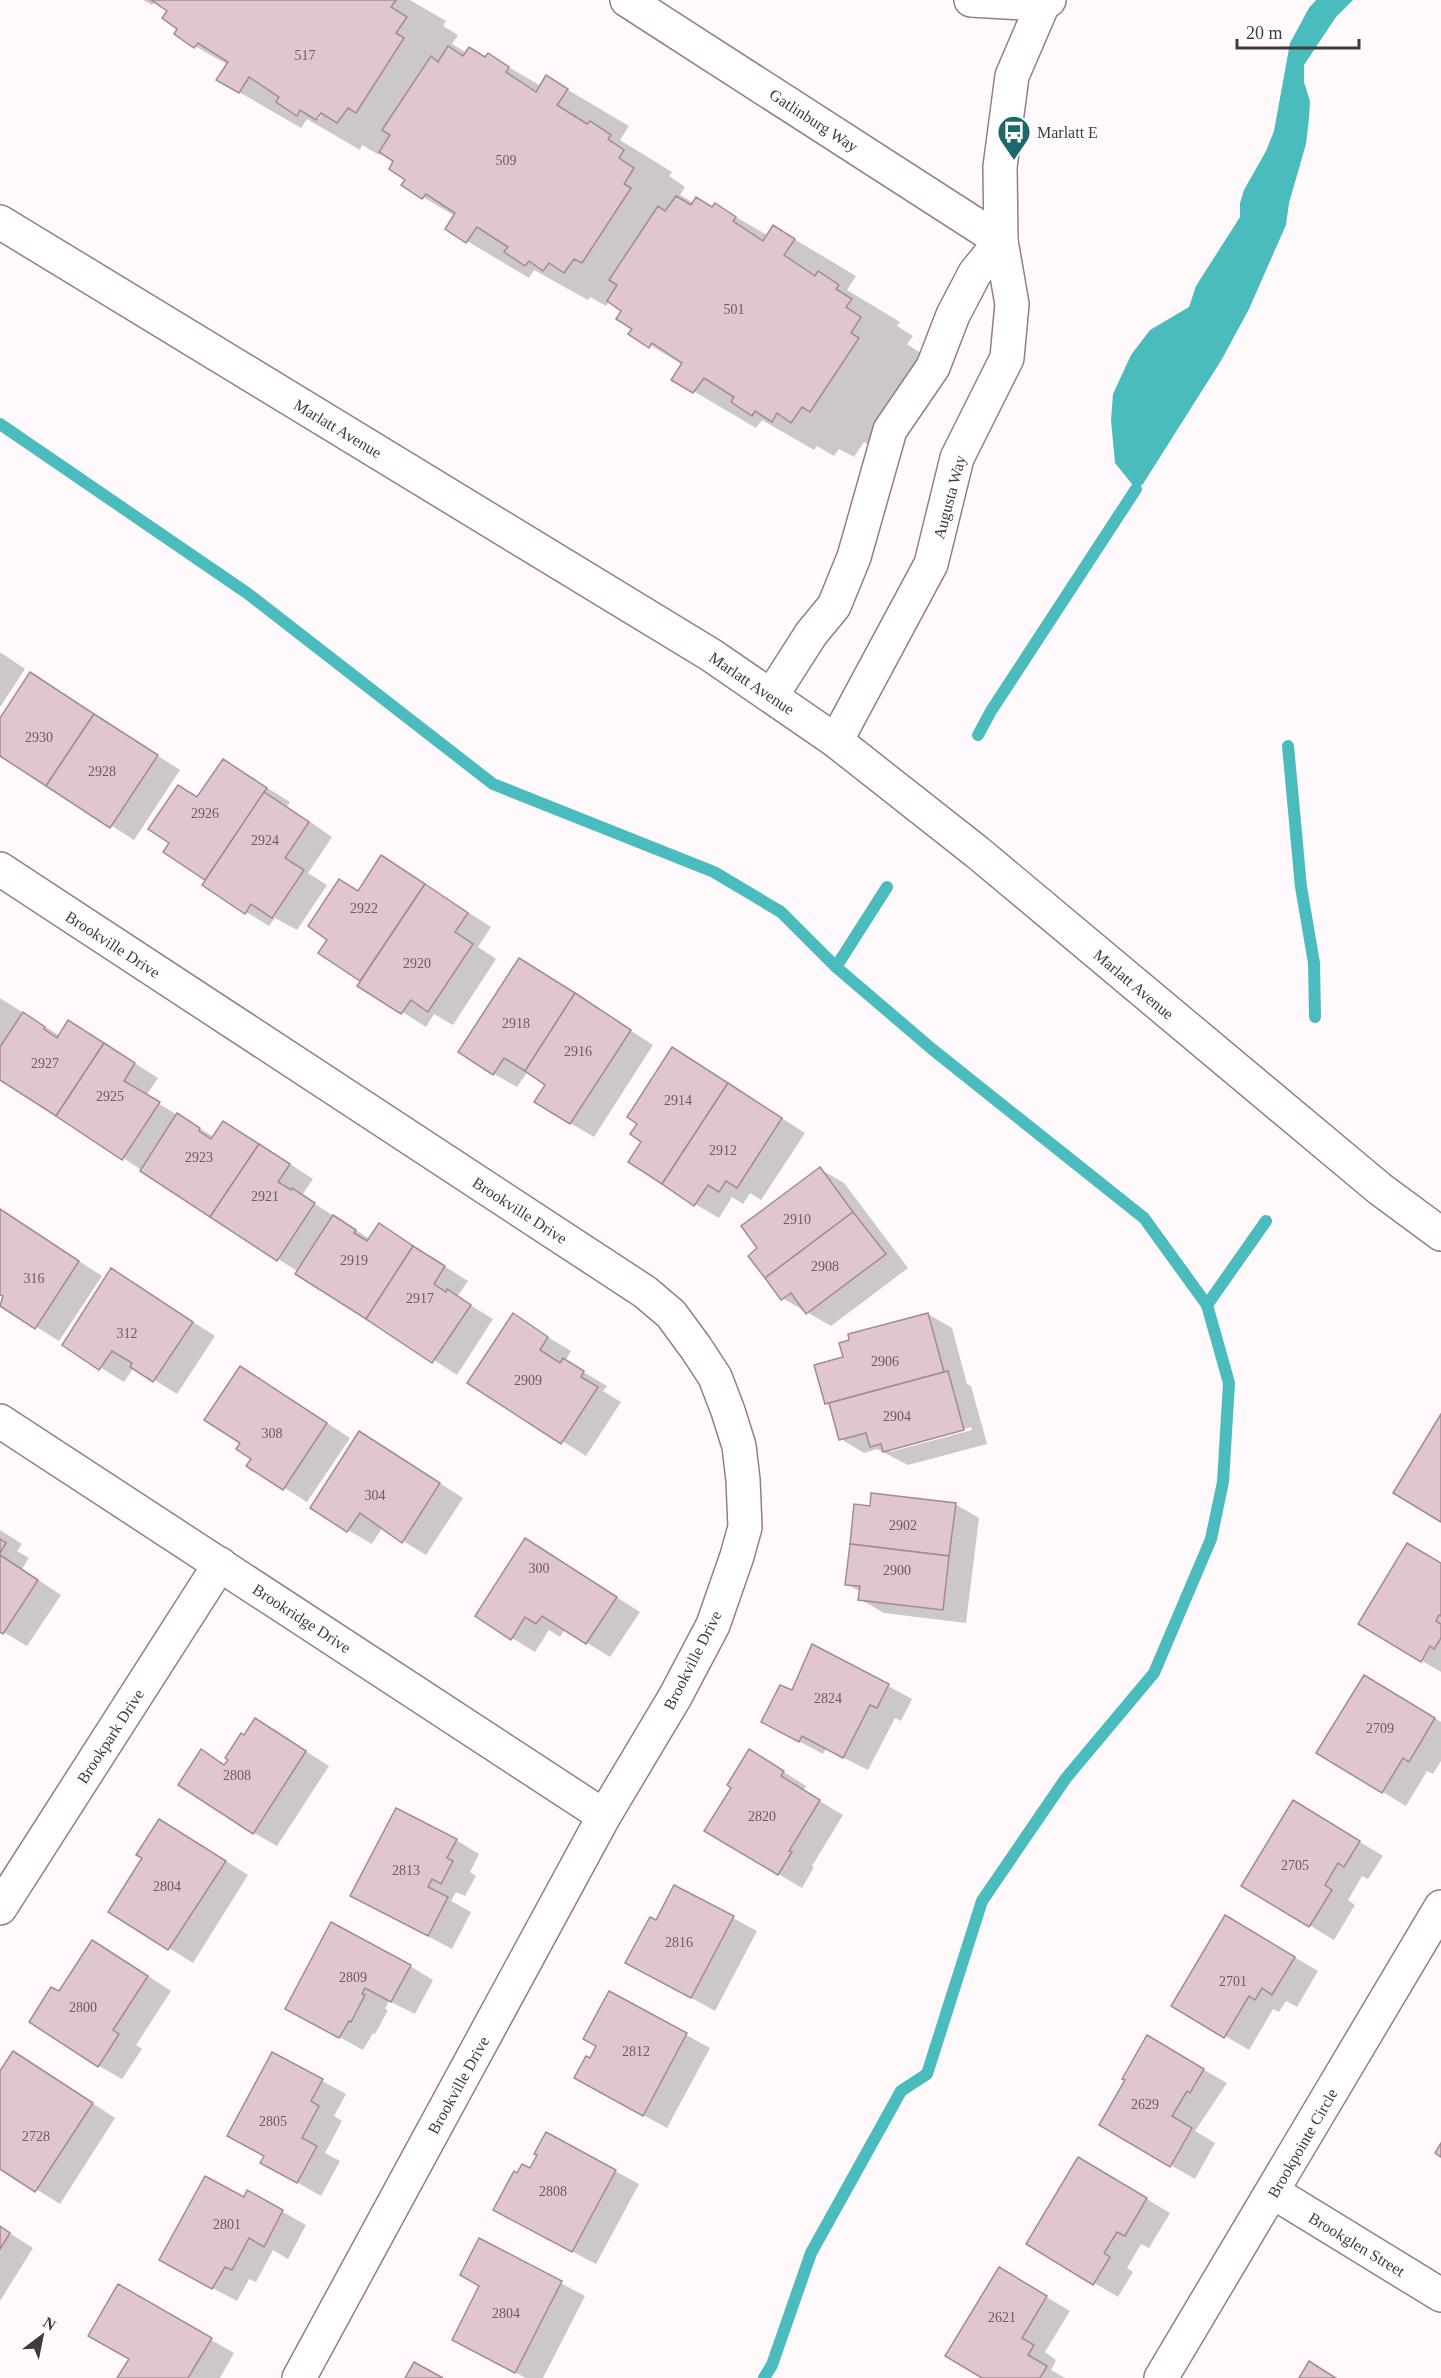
<svg xmlns="http://www.w3.org/2000/svg" width="1441" height="2378" font-family="'Times New Roman',serif">
<rect width="100%" height="100%" fill="#fff9fb"/>
<polygon fill="#4bbcbd" points="1316,0 1353,0 1336,17 1304,65 1304,82 1310,101 1309,119 1306,144 1289,203 1286,225 1249,309 1222,359 1143,484 1136,489 1115,463 1111,420 1113,394 1131,355 1150,330 1189,307 1196,286 1240,217 1240,203 1244,190 1266,151 1274,131 1290,43 1309,8"/>
<g fill="#0003" fill-rule="evenodd">
<path d="M143,0H410L446,21L443,26L458,35L452,44L467,53L486,59L488,55L541,86L546,77L629,126L620,140L672,172L669,176L685,187L680,195L694,203L713,209L715,205L769,236L774,227L856,276L847,290L900,322L897,326L913,336L907,344L922,354L873,447L864,442L854,457L839,449L834,456L817,446L814,450L762,420L756,428L673,379L683,365L630,333L634,329L623,311L609,301L606,306L590,297L588,300L534,270L529,278L447,229L455,216L423,197L407,179L395,161L381,151L379,155L362,145L360,150L307,119L301,128L239,92L228,65L195,46L179,28L169,10L155,1L152,5ZM326,107L319,119H315Z"/>
<polygon points="0,652 25,669 0,707"/>
<polygon points="30,674 180,770 134,840 0,754 0,720"/>
<polygon points="224,761 290,802 287,806 332,837 308,873 327,885 297,930 275,918 269,926 246,912 207,880 165,852"/>
<polygon points="382,857 491,927 478,947 496,959 453,1025 434,1014 426,1027 360,985 362,980 320,953"/>
<polygon points="543,974 653,1045 594,1137 570,1123 547,1084 528,1071 517,1087 494,1074"/>
<polygon points="0,998 60,1036 92,1036 158,1078 146,1096 214,1137 224,1123 247,1136 313,1179 302,1195 315,1204 370,1239 379,1225 468,1281 457,1297 493,1319 457,1375 0,1078"/>
<polygon points="696,1063 805,1133 761,1200 750,1193 743,1204 732,1197 719,1218 695,1204 643,1142"/>
<polygon points="820,1169 844,1183 908,1268 831,1326 782,1298 759,1248"/>
<polygon points="0,1210 102,1276 59,1341 0,1304 5,1296 0,1293"/>
<polygon points="112,1270 215,1336 177,1394 134,1367 124,1382 64,1345"/>
<path d="M928,1314L952,1328L967,1384L971,1386L987,1444L908,1465L877,1449L864,1453L841,1439L832,1406L826,1403ZM971,1427L972,1430L890,1452V1449Z"/>
<polygon points="513,1316 571,1351 565,1361 607,1386 603,1391 621,1402 586,1456 469,1382"/>
<polygon points="264,1382 350,1438 307,1502 248,1465 253,1458"/>
<polygon points="383,1447 463,1498 426,1555 382,1528 372,1544 348,1530"/>
<polygon points="955,1504 979,1518 966,1623 884,1613 860,1599 861,1592 846,1584 871,1507"/>
<polygon points="0,1530 22,1544 17,1551 29,1558 22,1569 61,1595 27,1646 0,1630"/>
<polygon points="549,1554 640,1612 610,1657 565,1629 560,1637 549,1630 535,1652 512,1638"/>
<polygon points="1441,1564 1441,1672 1360,1624"/>
<polygon points="888,1686 912,1699 901,1721 895,1718 868,1770 826,1749 823,1754 787,1735 792,1692"/>
<polygon points="1388,1690 1441,1722 1441,1761 1433,1774 1427,1771 1406,1806 1318,1753"/>
<polygon points="279,1734 329,1766 277,1846 254,1833 201,1751 226,1765 244,1737"/>
<polygon points="773,1765 806,1786 803,1791 843,1815 812,1866 814,1867 802,1888 706,1831 733,1787"/>
<polygon points="1317,1816 1383,1856 1368,1879 1362,1876 1348,1900 1355,1905 1334,1940 1244,1885"/>
<polygon points="183,1834 248,1875 193,1963 110,1911 144,1858"/>
<polygon points="456,1840 479,1854 470,1872 476,1876 465,1896 456,1892 451,1901 471,1912 452,1949 376,1909"/>
<polygon points="675,1887 757,1931 715,2011 651,1976 657,1922"/>
<polygon points="1226,1917 1318,1971 1297,2007 1286,2001 1279,2012 1273,2009 1249,2050 1173,2005"/>
<polygon points="116,1955 171,1991 136,2045 142,2049 122,2079 99,2066 59,1993"/>
<polygon points="410,1966 433,1980 415,2014 389,2001 385,2009 388,2010 375,2034 373,2033 363,2050 287,2008"/>
<polygon points="610,1993 710,2048 667,2128 599,2091 590,2060 598,2046"/>
<polygon points="1147,2037 1227,2083 1195,2131 1215,2143 1195,2179 1101,2125 1127,2080"/>
<polygon points="273,2054 346,2094 334,2116 342,2121 325,2153 340,2161 321,2196 286,2176 266,2156"/>
<polygon points="37,2067 115,2118 60,2204 0,2167 0,2074"/>
<polygon points="531,2170 615,2171 639,2184 596,2264 518,2223"/>
<polygon points="1102,2172 1170,2213 1149,2248 1141,2244 1127,2268 1133,2272 1118,2297 1028,2244"/>
<polygon points="248,2192 306,2225 288,2259 273,2250 256,2282 249,2279 237,2301 184,2273"/>
<polygon points="0,2227 33,2248 0,2301"/>
<polygon points="480,2240 585,2296 543,2378 526,2378 477,2353 481,2286"/>
<polygon points="999,2269 1070,2311 1045,2352 1056,2360 1051,2370 1065,2378 984,2378"/>
<polygon points="119,2286 234,2353 220,2378 119,2378 131,2359"/>
</g>
<g fill="none" stroke-linecap="round" stroke-linejoin="round">
<g stroke="#4bbcbd" stroke-width="12">
<polyline points="0,424 247,593 493,784 714,872 781,912 836,967 932,1049 1144,1218 1207,1305 1229,1383 1223,1482 1211,1539 1154,1673 1066,1778 982,1901 927,2074 901,2091 811,2253 772,2365 764,2378"/>
<polyline points="978,735 991,711 1136,489"/>
<polyline points="1288,746 1301,887 1314,963 1315,1017"/>
<polyline points="836,967 887,887"/>
<polyline points="1207,1305 1266,1221"/>
</g>
</g>
<g fill="#e0c6d0" stroke="#a38a94" stroke-width="1.5">
<polygon points="151,0 396,0 391,7 407,17 396,33 404,38 356,113 348,108 337,123 321,113 316,120 300,110 297,116 276,102 279,97 249,77 239,93 216,80 228,62 198,43 194,48 174,34 177,29 162,18 167,11"/>
<polygon points="448,46 463,56 469,47 485,57 488,53 509,67 506,72 536,92 546,75 568,89 557,105 587,124 590,121 611,135 608,139 624,150 619,158 634,168 624,184 631,188 582,263 574,259 564,273 549,263 543,271 529,261 525,266 504,252 508,247 477,227 466,243 445,229 455,213 426,194 422,199 401,185 405,180 389,169 393,161 379,152 390,135 382,130 431,56 438,62"/>
<polygon points="676,196 691,205 696,197 712,207 715,203 736,217 733,221 763,241 773,225 795,239 784,255 815,276 818,271 839,285 836,289 852,299 846,307 861,317 851,333 859,338 810,412 802,407 791,423 777,413 772,422 755,411 752,416 731,402 734,397 704,378 693,393 671,380 682,363 652,343 649,348 628,334 632,329 616,319 621,311 607,301 617,285 609,280 658,206 665,211"/>
<polygon points="30,672 94,714 46,786 0,756 0,718"/>
<polygon points="94,714 158,755 110,828 46,786"/>
<polygon points="223,759 267,788 205,880 163,852 169,843 148,829 178,785 197,797"/>
<polygon points="264,792 309,822 285,858 304,870 272,918 251,904 245,914 202,885"/>
<polygon points="381,855 425,884 360,981 318,953 327,940 308,926 339,879 358,891"/>
<polygon points="425,884 468,913 455,932 473,944 428,1012 411,1000 401,1014 357,986"/>
<polygon points="519,958 575,993 525,1071 504,1058 493,1075 458,1052"/>
<polygon points="575,993 631,1030 570,1124 534,1102 545,1085 525,1071"/>
<polygon points="23,1012 45,1027 44,1029 57,1038 68,1020 104,1043 56,1116 0,1080 0,1047"/>
<polygon points="104,1043 135,1063 124,1081 160,1102 122,1160 56,1116"/>
<polygon points="672,1047 728,1083 662,1184 628,1162 641,1142 630,1134 637,1124 627,1117"/>
<polygon points="728,1083 782,1118 737,1188 726,1181 719,1192 708,1185 694,1206 662,1184"/>
<polygon points="177,1113 200,1128 199,1131 211,1139 223,1121 259,1144 210,1217 140,1171"/>
<polygon points="259,1144 290,1164 278,1182 291,1190 292,1188 315,1203 277,1261 210,1217"/>
<polygon points="820,1167 853,1212 765,1278 748,1256 757,1248 741,1226"/>
<polygon points="0,1209 79,1261 35,1329 0,1306 3,1296 0,1295"/>
<polygon points="853,1212 886,1254 806,1314 791,1293 781,1300 765,1278"/>
<polygon points="333,1215 356,1230 354,1233 367,1241 379,1223 413,1246 366,1319 295,1274"/>
<polygon points="413,1246 445,1266 434,1284 446,1292 447,1289 471,1305 432,1363 366,1319"/>
<polygon points="111,1268 193,1322 153,1382 130,1367 132,1363 112,1351 99,1370 62,1345"/>
<polygon points="513,1313 548,1337 540,1350 560,1363 563,1358 584,1371 581,1377 598,1387 561,1444 467,1383"/>
<polygon points="928,1313 944,1372 825,1404 814,1365 843,1357 839,1343 849,1340 848,1334"/>
<polygon points="240,1366 327,1423 283,1490 246,1466 251,1459 236,1449 240,1443 204,1420"/>
<polygon points="948,1371 964,1430 883,1452 881,1444 870,1447 866,1433 839,1440 829,1403"/>
<polygon points="1441,1414 1441,1522 1393,1493"/>
<polygon points="359,1431 440,1483 402,1543 360,1513 347,1532 310,1508"/>
<polygon points="871,1493 956,1503 949,1556 850,1544 854,1504 870,1506"/>
<polygon points="525,1538 617,1597 586,1644 542,1616 536,1624 525,1617 511,1640 475,1616"/>
<polygon points="0,1539 6,1543 0,1553"/>
<polygon points="1407,1543 1441,1563 1441,1616 1439,1615 1436,1621 1441,1624 1441,1638 1434,1649 1430,1646 1421,1662 1358,1624"/>
<polygon points="850,1544 949,1556 943,1610 858,1600 860,1586 845,1585"/>
<polygon points="0,1555 38,1580 3,1634 0,1632"/>
<polygon points="812,1644 889,1684 877,1708 870,1705 843,1758 802,1736 799,1742 761,1722 780,1685 792,1690"/>
<polygon points="1364,1675 1435,1718 1409,1762 1403,1758 1382,1793 1316,1753"/>
<polygon points="255,1718 306,1751 253,1834 178,1785 201,1749 224,1765 228,1760 225,1758 241,1733 244,1735"/>
<polygon points="749,1749 784,1771 781,1776 820,1800 789,1851 792,1852 778,1875 704,1831 731,1788 727,1785"/>
<polygon points="1293,1800 1360,1841 1344,1867 1338,1863 1325,1885 1332,1890 1309,1927 1241,1886"/>
<polygon points="396,1808 457,1839 447,1858 453,1861 441,1884 432,1879 428,1887 448,1897 428,1936 350,1896"/>
<polygon points="159,1819 226,1861 168,1950 108,1912 142,1858 136,1855"/>
<polygon points="674,1885 734,1916 691,1998 625,1963 650,1917 656,1920"/>
<polygon points="1225,1915 1295,1957 1272,1995 1262,1988 1255,2000 1249,1996 1224,2038 1171,2006"/>
<polygon points="331,1922 411,1965 391,2002 365,1988 362,1994 365,1995 351,2022 349,2021 339,2038 285,2009"/>
<polygon points="92,1940 148,1976 113,2030 119,2034 98,2067 29,2022 51,1987 59,1991"/>
<polygon points="609,1991 687,2033 643,2116 574,2078 586,2056 590,2058 596,2046 583,2039"/>
<polygon points="1147,2035 1204,2069 1190,2093 1187,2091 1172,2116 1192,2128 1170,2167 1099,2125 1125,2080 1122,2079"/>
<polygon points="13,2051 93,2103 35,2192 0,2169 0,2071"/>
<polygon points="272,2052 323,2079 311,2101 319,2106 302,2138 317,2146 297,2183 260,2163 264,2156 227,2136"/>
<polygon points="546,2132 616,2170 572,2252 493,2210 514,2171 517,2173 522,2164 530,2168 537,2155 534,2154"/>
<polygon points="1441,2143 1441,2157 1435,2153"/>
<polygon points="1078,2157 1147,2198 1125,2236 1117,2232 1104,2253 1110,2257 1093,2285 1026,2244"/>
<polygon points="205,2176 244,2197 247,2190 283,2210 264,2247 249,2238 232,2270 225,2267 212,2289 159,2260"/>
<polygon points="0,2226 10,2233 0,2249"/>
<polygon points="479,2238 562,2281 515,2373 452,2340 479,2286 460,2275"/>
<polygon points="999,2267 1047,2296 1022,2338 1034,2345 1028,2355 1047,2366 1040,2378 982,2378 945,2356"/>
<polygon points="118,2284 212,2338 188,2378 117,2378 129,2359 88,2336"/>
<polygon points="1309,2361 1323,2370 1336,2378 1299,2378"/>
<polygon points="414,2362 443,2378 405,2378"/>
</g>
<g fill="none" stroke-linecap="round" stroke-linejoin="round">
<defs>
<g id="street">
<polyline points="627,0 1001,241"/>
<polyline points="971,0 1043,4"/>
<polyline points="772,695 811,634 834,606 854,557 890,430 933,367 953,315 975,273 1001,241"/>
<polyline points="836,741 931,564 957,458 1007,358 1012,304 1001,241 1000,167 1012,76 1043,4 1049,0"/>
<polyline points="0,869 645,1292 671,1314 696,1348 715,1377 728,1411 739,1446 743,1480 745,1527 737,1556 713,1625 675,1697 604,1816 299,2378"/>
<polyline points="0,1421 604,1816"/>
<polyline points="0,1908 220,1564"/>
<polyline points="1273,2192 1441,2295"/>
<polyline points="1161,2378 1441,1907"/>
</g>
<polyline id="secondary" points="0,222 711,655 836,741 977,852 1380,1189 1441,1234"/>
</defs>
<use href="#street" stroke="#957d87" stroke-width="36"/>
<use href="#secondary" stroke="#957d87" stroke-width="36"/>
<use href="#street" stroke="#fff" stroke-width="33"/>
<use href="#secondary" stroke="#fff" stroke-width="33"/>
</g>
<defs>
<symbol id="bus-pin" viewBox="-11 -11 22 30"><path d="M0 17L-7.5 6A9.5 9.5 0 1 1 7.5 6Z" fill="#1c696a" stroke="#fff"/><path d="M-5-6H5V4H4V6H2V4H-2V6H-4V4H-5ZM-3.5-4V0h7V-4ZM-3.5 1.2v1.5H-2V1.2ZM2 1.2v1.5H3.5V1.2Z" fill="#fff"/></symbol>
</defs>
<g fill-rule="evenodd">
<use href="#bus-pin" x="995" y="113" width="38" height="52"/>
</g>
<g text-anchor="middle" stroke-width="5" stroke-linejoin="round" paint-order="stroke">
<g font-size="14" fill="#6a5c62">
<text x="305" y="60">517</text>
<text x="506" y="165">509</text>
<text x="734" y="314">501</text>
<text x="39" y="742">2930</text>
<text x="102" y="776">2928</text>
<text x="205" y="818">2926</text>
<text x="265" y="845">2924</text>
<text x="364" y="913">2922</text>
<text x="417" y="968">2920</text>
<text x="516" y="1028">2918</text>
<text x="578" y="1056">2916</text>
<text x="45" y="1068">2927</text>
<text x="110" y="1101">2925</text>
<text x="678" y="1105">2914</text>
<text x="723" y="1155">2912</text>
<text x="199" y="1162">2923</text>
<text x="265" y="1201">2921</text>
<text x="797" y="1224">2910</text>
<text x="354" y="1265">2919</text>
<text x="825" y="1271">2908</text>
<text x="34" y="1283">316</text>
<text x="420" y="1303">2917</text>
<text x="127" y="1338">312</text>
<text x="885" y="1366">2906</text>
<text x="528" y="1385">2909</text>
<text x="897" y="1421">2904</text>
<text x="272" y="1438">308</text>
<text x="375" y="1500">304</text>
<text x="903" y="1530">2902</text>
<text x="539" y="1573">300</text>
<text x="897" y="1575">2900</text>
<text x="828" y="1703">2824</text>
<text x="1380" y="1733">2709</text>
<text x="237" y="1780">2808</text>
<text x="762" y="1821">2820</text>
<text x="1295" y="1870">2705</text>
<text x="406" y="1875">2813</text>
<text x="167" y="1891">2804</text>
<text x="679" y="1947">2816</text>
<text x="353" y="1982">2809</text>
<text x="1233" y="1986">2701</text>
<text x="83" y="2012">2800</text>
<text x="636" y="2056">2812</text>
<text x="1145" y="2109">2629</text>
<text x="273" y="2126">2805</text>
<text x="36" y="2141">2728</text>
<text x="553" y="2196">2808</text>
<text x="227" y="2229">2801</text>
<text x="506" y="2318">2804</text>
<text x="1002" y="2322">2621</text>
</g>
<g font-size="16" fill="#43393d" stroke="#fff">
<text transform="translate(814 120) rotate(33)" y="6">Gatlinburg Way</text>
<text transform="translate(338 428) rotate(31)" y="6">Marlatt Avenue</text>
<text transform="translate(949 497) rotate(-75)" y="6">Augusta Way</text>
<text transform="translate(752 683) rotate(34)" y="6">Marlatt Avenue</text>
<text transform="translate(113 944) rotate(33)" y="6">Brookville Drive</text>
<text transform="translate(1134 984) rotate(40)" y="6">Marlatt Avenue</text>
<text transform="translate(520 1210) rotate(33)" y="6">Brookville Drive</text>
<text transform="translate(302 1618) rotate(33)" y="6">Brookridge Drive</text>
<text transform="translate(692 1660) rotate(-63)" y="6">Brookville Drive</text>
<text transform="translate(110 1736) rotate(-57)" y="6">Brookpark Drive</text>
<text transform="translate(458 2085) rotate(-61)" y="6">Brookville Drive</text>
<text transform="translate(1302 2143) rotate(-60)" y="6">Brookpointe Circle</text>
<text transform="translate(1357 2244) rotate(31)" y="6">Brookglen Street</text>
</g>
<g font-size="16" fill="#43393d" stroke="#fff" text-anchor="start">
<text x="1037" y="138">Marlatt E</text>
</g>
</g>
<g transform="translate(42 2336) rotate(32)" stroke="#ffffff" stroke-width="4.5" paint-order="stroke">
<path d="M0-4.5L10 22L0 15L-10 22Z" fill="#43393d"/>
<text y="-9" font-size="16" font-weight="bold" text-anchor="middle" fill="#43393d">N</text>
</g>
<path d="M1237 39v9h122v-9" fill="none" stroke="#43393d" stroke-width="3"/>
<text x="1246" y="39" font-size="18" fill="#43393d" stroke="#ffffff" stroke-width="4.5" paint-order="stroke">20 m</text>
</svg>
